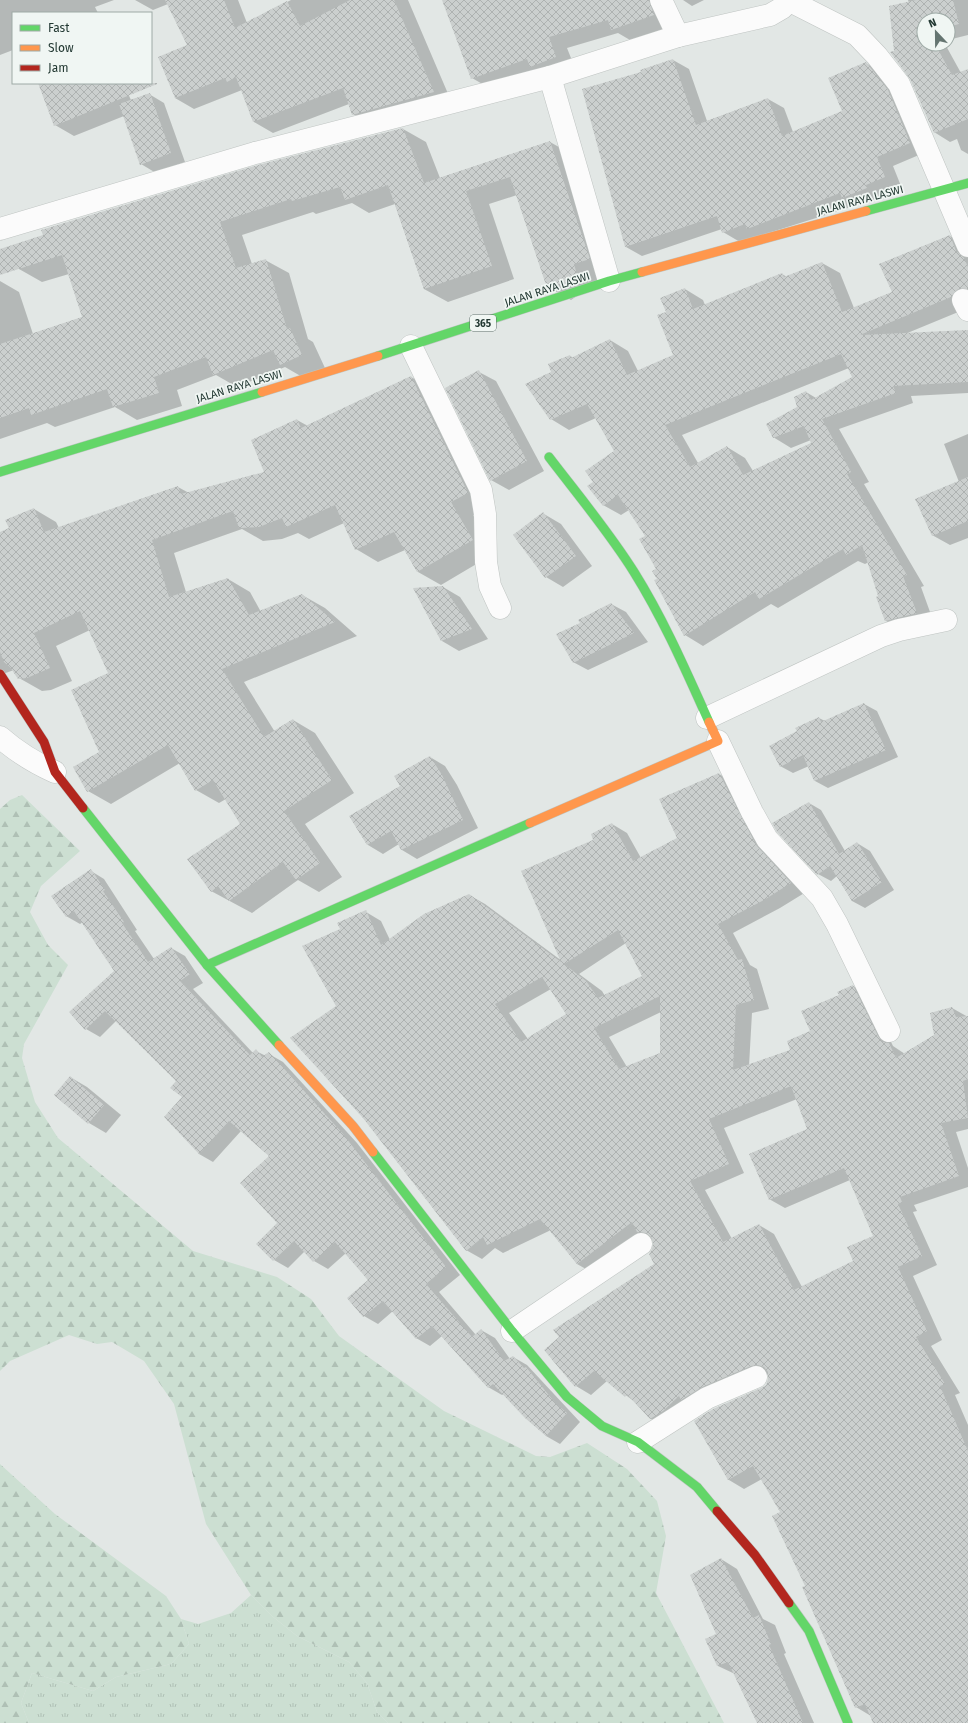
<svg xmlns="http://www.w3.org/2000/svg" width="968" height="1723" font-family="'Fira Sans',sans-serif">
<defs>
<pattern id="grass-tufts" width="24" height="20" patternUnits="userSpaceOnUse"><rect width="24" height="20" fill="#ccdfd2"/><path d="M3 7l-1-3M5 7V3M7 7l1-3M15 17l-1-3M17 17v-4M19 17l1-3" fill="none" stroke="#afc0b5"/></pattern>
<pattern id="forest-firs" width="22" height="20" patternUnits="userSpaceOnUse"><rect width="22" height="20" fill="#ccdfd2"/><path d="M5 1l3.5 6h-7zM16 11l3.5 6h-7z" fill="#afc0b5"/></pattern>
<pattern id="building-cross-hatch" width="8" height="8" patternUnits="userSpaceOnUse"><rect width="8" height="8" fill="#cbcfce"/><path d="M0 0l8 8M0 8l8-8" fill="none" stroke="#aeb2b1"/></pattern>
</defs>
<rect width="100%" height="100%" fill="#e2e7e5"/>
<polygon fill="url(#grass-tufts)" points="251,1595 272,1616 297,1636 349,1662 367,1683 377,1712 388,1723 29,1723 21,1703 32,1673 93,1691 116,1677 171,1664 189,1644 181,1619 198,1624 231,1613"/>
<g fill="url(#forest-firs)">
<polygon points="22,795 80,851 41,886 30,912 48,945 68,965 24,1044 22,1058 35,1102 58,1138 193,1251 277,1277 311,1299 339,1336 444,1411 536,1456 550,1457 587,1443 627,1469 657,1501 666,1536 656,1593 724,1723 388,1723 377,1712 367,1683 349,1662 297,1636 272,1616 251,1595 206,1524 174,1404 144,1361 112,1342 97,1344 69,1335 10,1361 0,1371 0,809 10,800"/>
<polygon points="0,1464 55,1514 166,1596 181,1619 189,1644 171,1664 116,1677 93,1691 32,1673 21,1703 29,1723 0,1723"/>
</g>
<g fill="#0003" fill-rule="evenodd">
<polygon points="0,0 114,0 95,7 98,13 13,13 13,50 0,55"/>
<polygon points="135,0 238,0 247,23 291,0 408,0 452,103 372,125 353,114 349,104 273,133 254,122 242,90 194,109 175,98 188,45 168,4 153,10"/>
<polygon points="443,0 674,0 670,3 667,28 630,40 618,33 567,48 575,68 491,89 472,78"/>
<polygon points="683,0 704,0 692,6"/>
<polygon points="908,0 968,0 968,35 948,40 948,20 924,20 924,44 945,44 961,73 968,70 968,154 961,150 957,139 950,142 934,132 911,78 895,51 909,3"/>
<polygon points="673,60 689,69 707,121 768,99 784,108 793,132 843,112 866,63 882,73 926,152 893,166 901,186 882,195 883,197 740,242 723,232 722,229 642,256 626,247 642,73"/>
<polygon points="39,83 123,83 131,100 149,94 164,103 185,162 156,173 141,164 124,116 74,136 55,125"/>
<polygon points="403,129 426,142 440,178 550,142 573,155 612,272 571,300 548,287 517,195 489,204 514,279 448,302 424,289 395,204 369,213 352,203 316,214 313,212 242,235 252,264 265,260 289,273 308,339 313,342 325,368 304,378 285,367 237,387 216,375 177,390 182,406 137,420 115,407 55,427 47,423 0,439 0,281 19,292 33,334 83,317 69,274 42,282 19,269 11,246"/>
<path d="M950,236L968,247V308L905,334L968,331V393L911,396L913,403L839,429L869,482L864,484L924,586L921,587L934,623L904,631L886,621L869,562L865,564L858,561L778,608L771,604L703,646L685,635L658,579V569L646,536L629,510L621,515L603,505L594,482L615,452L596,418L569,430L551,419L552,373L570,356L574,358L610,340L628,351L638,371L675,355L667,312L685,289L703,300L705,305L782,274L787,277L822,263L840,273L854,308L893,292L880,264ZM849,368L853,378L816,398L806,392L799,408L773,437L791,448L811,440L812,443L753,471L745,458L727,447L698,463L682,435Z"/>
<polygon points="479,372 496,381 544,471 509,490 491,480"/>
<polygon points="411,377 434,390 490,506 473,515 495,553 441,585 418,572 405,550 378,562 356,549 344,523 309,539 298,533 282,539 263,541 242,529 174,553 186,592 228,579 250,592 261,612 302,595 325,608 357,636 244,682 275,732 293,720 315,733 354,793 305,824 342,877 319,892 298,880 252,913 211,891 242,825 226,799 219,803 196,790 180,763 111,804 88,791 100,752 110,673 90,630 56,646 72,681 51,690 42,691 19,678 14,670 0,675 0,533 10,529 34,509 56,522 59,528 178,487 189,493 265,473 297,420 308,426"/>
<polygon points="968,434 968,538 950,545 932,535 959,482 944,444"/>
<polygon points="544,514 561,524 592,566 563,587 546,577"/>
<polygon points="443,587 460,597 488,639 459,651 442,641 415,589"/>
<polygon points="611,604 626,612 648,642 588,670 573,662 581,623"/>
<polygon points="864,704 877,711 898,757 828,788 815,781 809,766 793,773 780,766 798,732 819,718 825,721"/>
<polygon points="430,757 445,766 457,785 478,828 417,859 402,850 399,844 383,854 368,845 351,817 402,787"/>
<path d="M719,774L735,783L806,892L780,908L733,933L750,965L757,969L769,1009L752,1013L749,1066L792,1050L811,1032L840,996L853,986L868,995L893,1046L905,1054L935,1035L952,1008L968,1017V1129L956,1132L968,1168V1187L914,1205L917,1211L913,1212L937,1265L913,1276L942,1340L931,1346L960,1393L955,1395L968,1425V1723H874L871,1716L856,1707L806,1586L782,1512L762,1479L744,1489L729,1480L695,1422L762,1389L767,1385L769,1379V1374L718,1395L667,1428L651,1419L635,1402L607,1381L591,1395L576,1386L546,1350L655,1264L654,1241L643,1234L593,1273L577,1264L551,1230L503,1253L495,1248L482,1259L466,1250L337,1006L341,929L366,912L381,921L390,940L469,895L485,904L562,961L595,840L612,824L627,833L641,858L679,839ZM626,943L644,976L605,996L602,991L579,974ZM551,989L568,1014L528,1039L509,1013ZM661,1012V1053L627,1067L609,1037ZM797,1099L809,1129L769,1199L785,1208L850,1180L874,1237L855,1262L802,1287L774,1234L759,1225L732,1239L705,1190L744,1173L724,1128Z"/>
<polygon points="809,803 821,810 845,851 857,843 870,851 894,890 865,908 852,901 837,876 831,881 818,874"/>
<polygon points="91,871 104,879 137,930 135,931 154,959 171,948 185,956 203,983 193,989 253,1053 256,1051 266,1056 269,1054 283,1062 357,1143 460,1275 439,1292 476,1335 481,1330 495,1338 510,1359 513,1357 527,1365 580,1422 560,1444 546,1436 504,1394 502,1395 488,1387 442,1336 430,1346 416,1338 393,1311 378,1324 364,1316 370,1280 346,1253 328,1269 314,1261 305,1251 288,1268 274,1260 257,1244 278,1223 270,1156 241,1131 213,1162 199,1154 178,1081 116,1021 100,1037 86,1029 116,971 83,922 80,924 66,916"/>
<polygon points="70,1077 87,1087 121,1115 106,1133 89,1123 55,1095"/>
<polygon points="721,1559 737,1569 763,1619 775,1625 786,1653 784,1654 814,1723 763,1723 735,1674 718,1666"/>
</g>
<g fill="url(#building-cross-hatch)" fill-rule="evenodd">
<polygon points="165,0 224,0 235,28 287,1 300,26 350,0 394,0 434,92 352,115 343,88 253,122 236,77 227,82 225,78 175,98 158,57 187,45"/>
<polygon points="442,0 649,0 654,15 611,30 608,20 549,37 556,57 530,67 527,59 471,79"/>
<polygon points="916,0 953,0 959,24 948,27 948,20 924,20 924,44 935,44 952,75 968,69 968,119 934,133 910,79 890,52 894,51 889,6"/>
<polygon points="673,59 696,125 768,98 782,136 842,111 828,78 866,62 888,90 910,143 877,157 885,177 866,185 867,188 842,198 840,193 747,229 745,224 722,233 717,216 625,247 582,89 641,72 640,70"/>
<polygon points="38,83 157,83 157,84 54,126"/>
<polygon points="150,93 171,153 140,165 119,104"/>
<polygon points="403,128 424,183 550,141 590,259 574,264 578,278 547,288 510,177 466,191 492,266 424,289 388,185 345,200 340,187 292,201 291,199 220,222 236,268 266,259 287,329 290,328 302,355 280,365 273,350 213,375 206,357 154,377 159,393 113,407 107,389 31,415 29,408 0,418 0,344 82,317 62,255 0,275 0,249 43,235 41,230 258,165"/>
<path d="M950,235L956,251L964,258L968,267V289H958L951,297L860,335L968,330V382L893,386L896,393L822,419L851,472L847,474L907,575L903,576L917,613L885,621L876,597L878,596L862,545L846,555L843,549L759,599L755,592L684,636L654,580L657,579L652,571L656,569L639,539L645,536L618,495L603,506L587,486L593,482L585,471L614,451L587,404L550,420L525,384L551,372L548,364L570,355L571,358L610,339L627,375L673,355L657,315L666,312L660,298L685,288L693,309L782,273L784,277L822,262L842,312L892,292L879,264ZM841,354L852,377L811,400L806,391L794,397L797,407L766,424L773,438L804,426L811,443L743,475L727,446L690,467L665,425Z"/>
<polygon points="479,370 527,461 490,481 445,388"/>
<polygon points="411,376 468,493 451,502 473,540 417,572 394,532 355,550 335,505 286,527 282,518 259,527 239,528 233,511 152,540 169,597 228,578 249,615 302,594 335,622 222,669 264,737 293,719 332,780 284,811 320,863 296,880 283,862 229,901 218,886 211,892 187,859 240,824 213,780 195,791 168,745 87,792 73,767 99,752 71,690 108,673 80,611 34,633 50,668 27,678 18,679 10,667 4,662 0,652 0,532 9,528 5,520 34,508 44,532 178,486 181,494 264,472 251,440 297,419 301,428"/>
<polygon points="968,477 968,521 932,536 915,499"/>
<polygon points="543,512 576,556 545,578 513,535"/>
<polygon points="443,586 472,629 441,641 413,588"/>
<polygon points="611,603 634,633 573,663 556,634 580,623 578,620"/>
<polygon points="864,703 886,750 814,781 803,755 780,767 769,746 797,731 795,728 819,717 821,722"/>
<polygon points="430,756 442,775 463,820 401,850 391,831 367,845 349,816 400,786 394,776"/>
<path d="M719,773L756,845L791,883L764,900L718,924L738,960L742,959L754,1000L736,1005L733,1070L790,1050L787,1041L810,1031L801,1011L839,995L837,992L853,985L878,1036L882,1042L889,1043L896,1058L934,1035L930,1013L952,1007L956,1017L968,1016V1079L963,1081L968,1118L941,1123L959,1176L900,1197L902,1202L898,1204L922,1256L898,1267L927,1331L916,1337L945,1384L940,1386L968,1451V1723H873L865,1704L855,1708L802,1587L805,1586L772,1516L780,1512L753,1466L728,1480L694,1421L713,1409L761,1388L766,1385L768,1379V1372L764,1367L758,1365L751,1366L702,1387L681,1400L679,1396L663,1411L650,1419L627,1394L625,1397L594,1371L575,1387L544,1350L559,1337L553,1330L654,1264L649,1254L652,1249L653,1244L651,1237L646,1233L637,1232L632,1222L577,1264L540,1219L487,1245L483,1237L466,1251L363,1118L290,1038L336,1006L302,946L340,929L337,923L366,910L381,945L424,914L469,894L561,962L521,871L593,840L591,834L612,823L633,861L677,838L659,799ZM618,930L642,976L598,998L586,981L564,964ZM542,977L566,1014L521,1042L495,1004ZM660,996V1053L619,1069L594,1028ZM791,1086L807,1129L749,1154L769,1200L844,1168L873,1236L847,1247L853,1261L794,1290L759,1224L723,1242L690,1181L729,1164L709,1119Z"/>
<polygon points="809,802 839,854 857,842 882,882 852,901 830,866 817,875 777,832 772,823"/>
<polygon points="91,869 105,890 103,891 124,922 122,923 148,962 171,947 190,974 180,981 250,1055 256,1049 262,1057 269,1052 343,1134 446,1267 426,1284 472,1337 481,1329 504,1361 513,1356 524,1368 526,1367 556,1404 567,1413 546,1436 525,1418 493,1384 488,1388 432,1326 416,1339 383,1301 363,1317 347,1298 368,1280 335,1242 313,1262 294,1241 273,1261 256,1244 277,1223 240,1183 269,1156 229,1121 199,1154 164,1117 182,1097 170,1088 176,1081 105,1011 85,1030 69,1012 114,971 74,911 66,917 51,896"/>
<polygon points="70,1076 104,1105 88,1124 54,1095"/>
<polygon points="721,1558 753,1618 759,1615 771,1644 769,1645 803,1723 757,1723 728,1662 717,1666 705,1639 716,1634 690,1575"/>
</g>
<g fill="none" stroke-linecap="round" stroke-linejoin="round">
<defs>
<g id="street">
<polyline points="661,0 678,36"/>
<polyline points="790,1 857,35 877,56 899,84 968,246"/>
<polyline points="0,229 255,153 550,77"/>
<polyline points="609,281 550,77 678,36 770,15 782,8 790,0"/>
<polyline points="963,300 968,310"/>
<polyline points="411,346 481,490 485,514 486,562 490,586 500,608"/>
<polyline points="707,718 881,636 899,630 946,620"/>
<path d="M0,737C17,752 35,763 55,772"/>
<polyline points="718,741 752,812 767,839 822,898 837,924 889,1031"/>
<polyline points="512,1331 641,1244"/>
<polyline points="638,1442 707,1398 756,1377"/>
</g>
<g id="fast">
<polyline points="866,211 968,183"/>
<polyline points="378,356 609,281 642,272"/>
<path d="M549,457C578,495 609,532 634,572C664,620 686,671 709,722"/>
<polyline points="0,472 262,392"/>
<polyline points="83,808 207,965 279,1045"/>
<polyline points="207,965 530,823"/>
<polyline points="373,1152 512,1331 567,1397 602,1426 638,1442 697,1487 717,1511"/>
<polyline points="789,1603 809,1631 848,1723"/>
</g>
<g id="slow">
<polyline points="642,272 866,211"/>
<polyline points="262,392 378,356"/>
<polyline points="530,823 718,741 709,722"/>
<polyline points="279,1045 353,1126 373,1152"/>
</g>
<g id="jam">
<polyline points="0,674 44,742 55,772 83,808"/>
<polyline points="717,1511 755,1555 789,1603"/>
</g>
</defs>
<use href="#street" stroke="#bfc4c2" stroke-width="23"/>
<use href="#fast" stroke="#bec5c2" stroke-width="10"/>
<use href="#slow" stroke="#bec5c2" stroke-width="10"/>
<use href="#jam" stroke="#bec5c2" stroke-width="10"/>
<use href="#street" stroke="#fbfbfb" stroke-width="22"/>
<use href="#fast" stroke="#63d668" stroke-width="9"/>
<use href="#slow" stroke="#ff974d" stroke-width="9"/>
<use href="#jam" stroke="#b3261e" stroke-width="9"/>
</g>
<g text-anchor="middle" stroke-width="3.5" stroke-linejoin="round" paint-order="stroke">
<rect fill="#f0f6f3" stroke="#60716c" stroke-width="1" x="470" y="315" width="26" height="16" rx="3"/>
<g font-size="10" font-weight="bold" fill="#223832">
<text x="483" y="327">365</text>
</g>
<g font-size="11" fill="#223832" stroke="#f0f6f3">
<text transform="translate(860 200) rotate(-15)" y="4">JALAN RAYA LASWI</text>
<text transform="translate(547 289) rotate(-18)" y="4">JALAN RAYA LASWI</text>
<text transform="translate(239 386) rotate(-17)" y="4">JALAN RAYA LASWI</text>
</g>
</g>
<rect x="12" y="12" width="140" height="72" fill="#f0f6f3" stroke="#9eaaa6"/>
<rect x="20" y="25" width="20" height="6" fill="#63d668" stroke="#9eaaa6"/>
<text x="48" y="32" font-size="12" fill="#223832">Fast</text>
<rect x="20" y="45" width="20" height="6" fill="#ff974d" stroke="#9eaaa6"/>
<text x="48" y="52" font-size="12" fill="#223832">Slow</text>
<rect x="20" y="65" width="20" height="6" fill="#b3261e" stroke="#9eaaa6"/>
<text x="48" y="72" font-size="12" fill="#223832">Jam</text>
<g transform="translate(936 32) rotate(338)"><circle r="19" fill="#f0f6f3" stroke="#9eaaa6"/>
<path d="M0-3L7 15L0 10L-7 15Z" fill="#657571"/>
<text y="-6" font-size="11" font-weight="bold" text-anchor="middle" fill="#223832">N</text>
</g>
</svg>
